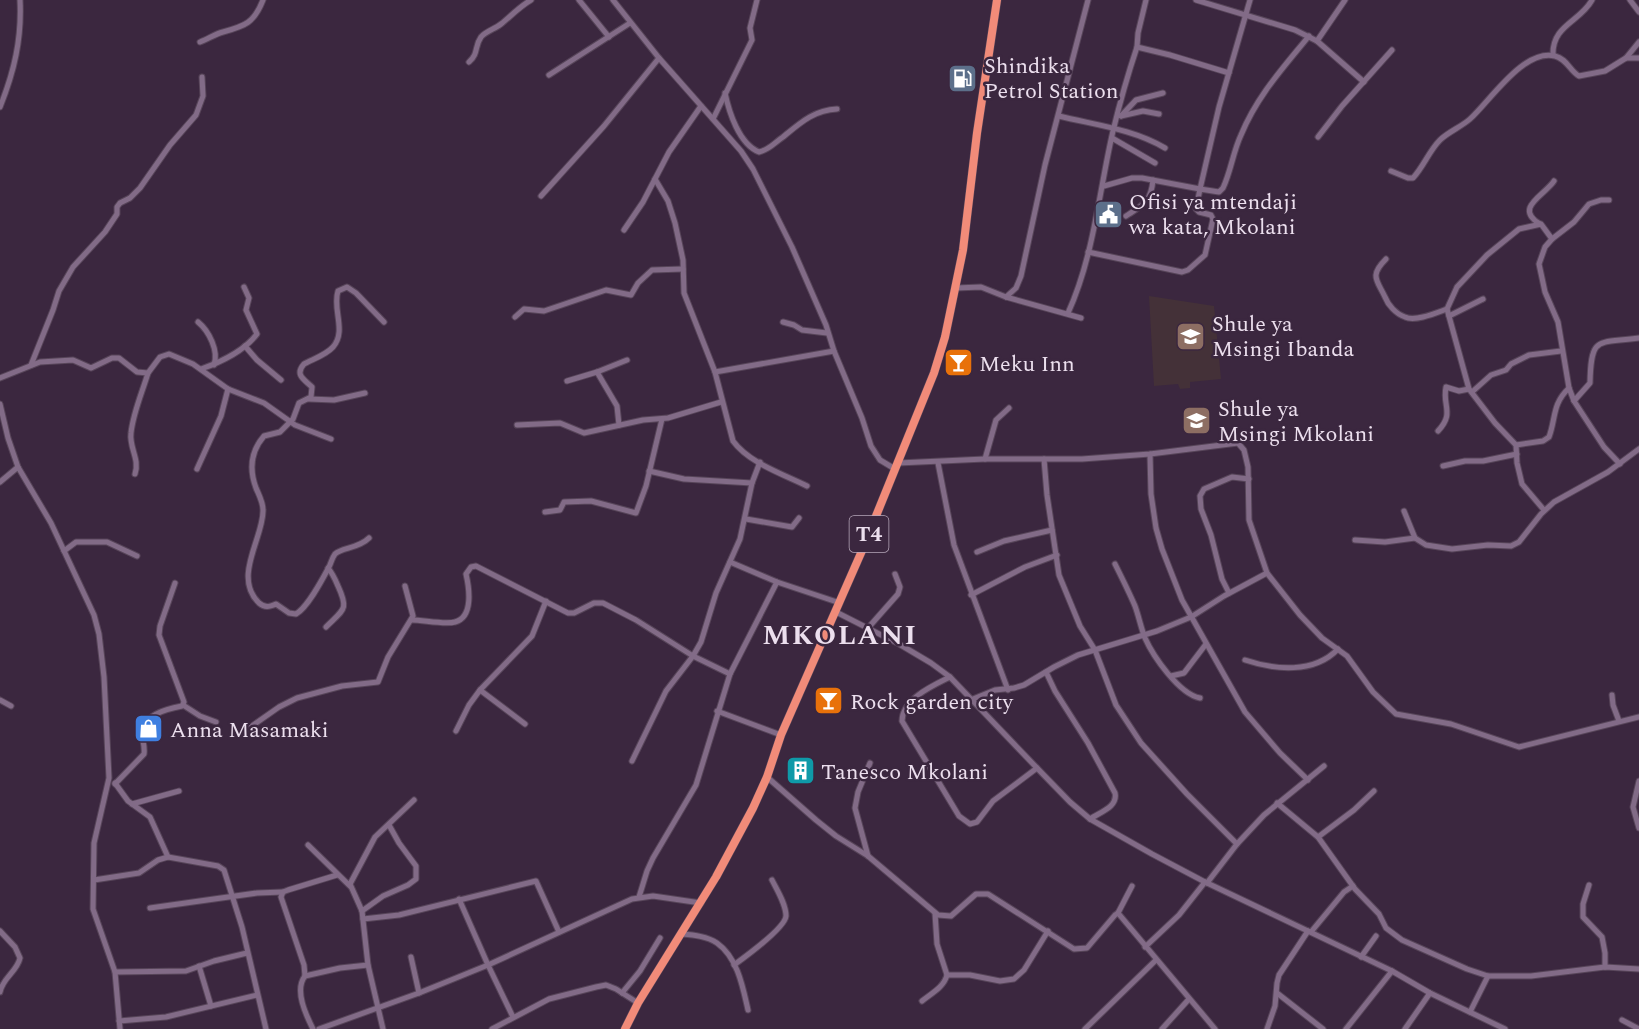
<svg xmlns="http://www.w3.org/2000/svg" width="1639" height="1029" font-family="Spectral,serif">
<rect width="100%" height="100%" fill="#3b273f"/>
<polygon fill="#443138" points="1149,296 1214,306 1221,379 1190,382 1190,388 1180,389 1178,384 1154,386"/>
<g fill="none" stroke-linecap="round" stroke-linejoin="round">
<defs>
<g id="minor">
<polyline points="579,0 609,37"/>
<polyline points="613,0 659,58 741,151 753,169 792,247 826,325 834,351 862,418 871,446 880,460 895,469"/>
<polyline points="1196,0 1295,30 1317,41 1364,82"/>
<polyline points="1630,0 1639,12"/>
<polyline points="1317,41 1345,0"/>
<path d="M200,42C208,39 215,34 223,32C245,26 254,23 263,0"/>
<polyline points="1137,47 1170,55 1229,73"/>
<path d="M1553,55C1552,25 1580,22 1592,0"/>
<polyline points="1626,58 1639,42"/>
<path d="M469,62C479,53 474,47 481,37C486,31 495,29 501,24C511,16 519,7 531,0"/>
<polyline points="549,75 630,23"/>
<path d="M725,93C729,112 739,144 759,152C769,150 774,143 783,137C800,123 814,110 837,109"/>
<path d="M0,107C14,72 22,39 20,0"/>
<path d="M1059,116C1095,125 1133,129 1165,148"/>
<polyline points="1121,116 1136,100 1163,93"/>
<polyline points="1121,116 1143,111 1159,114"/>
<polyline points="713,119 752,40 750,28 757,0"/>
<polyline points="1318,137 1342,106 1392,50"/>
<polyline points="1112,138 1155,163"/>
<path d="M1391,171L1408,178H1413C1424,166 1429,151 1440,140C1448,132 1461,127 1470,119C1490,101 1524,48 1555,56C1567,59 1570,71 1579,76L1605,71L1626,58H1639"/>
<path d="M655,179L668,201L675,223L683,260L684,293L715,372L733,441C749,463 783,474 807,486"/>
<polyline points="1104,186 1132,178 1142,178 1200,189 1219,107 1250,0"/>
<polyline points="541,196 604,126 659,58"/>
<polyline points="1609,200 1601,200 1589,204 1574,222 1552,239 1545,247 1539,264 1545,292 1558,322 1569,388 1574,401 1604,447 1620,464"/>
<path d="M1126,216C1143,205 1151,202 1153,180"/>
<path d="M1540,224C1513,208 1545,195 1554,181"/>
<polyline points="624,230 643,202 669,152 701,106"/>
<path d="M1088,252L1182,272L1188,270L1205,255L1213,219L1211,215L1199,212L1196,209L1200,189L1219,192L1223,188C1231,171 1233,152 1241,135C1257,96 1283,68 1309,36"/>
<path d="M1386,259C1369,276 1377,280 1385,297C1388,305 1396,314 1405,317C1415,322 1436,313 1447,309"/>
<polyline points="956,288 981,287 1006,297 1081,318"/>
<polyline points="1006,297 1016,288 1021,276 1045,165 1088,0"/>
<path d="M1068,313C1094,256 1099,191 1113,131C1120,102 1128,74 1137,47L1138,33L1146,0"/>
<polyline points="1449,316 1483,299"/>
<polyline points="515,317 524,309 544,311 606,290 631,295 638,283 652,270 683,269"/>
<path d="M198,322C209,331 219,351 214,365"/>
<polyline points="783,322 794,325 802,330 827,333"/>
<polyline points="245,346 257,360 281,380"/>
<polyline points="31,365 53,310 59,291 73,267 105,232 117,214 117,207 120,203 130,198 140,188 170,145 196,115 203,96 202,77"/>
<path d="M201,369C221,362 244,351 257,334L246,310L249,298L244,287"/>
<polyline points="597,372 617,406 619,425"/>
<polyline points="715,372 834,351"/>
<polyline points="0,378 40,362 73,360 91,368 112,358 119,358 137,372 148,373 160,357 169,354 193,364 228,389 264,403 295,425 331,439"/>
<polyline points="567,381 597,372 627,360"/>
<polyline points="1472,392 1491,375 1506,370 1511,364 1529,355 1561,351"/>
<polyline points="309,399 334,400 365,393"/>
<path d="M1574,401L1590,383C1591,334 1598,344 1639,338"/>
<polyline points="0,404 8,438 18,467 51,523 94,615 99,634 104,677 109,778 94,843 93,909 115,972 120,1029"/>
<polyline points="517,425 560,423 584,433 643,420 668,418 721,402"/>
<path d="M1438,431C1455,413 1442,406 1446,387L1459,391L1469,389"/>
<path d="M1516,445L1543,441L1549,437C1556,418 1552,404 1569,388"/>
<polyline points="1150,454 1151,494 1156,528 1162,549 1182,600 1245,712 1280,753 1308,780"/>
<polyline points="985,459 996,420 1009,408"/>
<polyline points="1044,459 1047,495 1059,575 1080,626 1095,650 1116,705 1141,743 1187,794 1237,844"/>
<polyline points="898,463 985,459 1082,459 1150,454 1238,443 1244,450 1248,467 1249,520 1267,573 1300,615 1322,638 1347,656 1373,692 1396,714 1451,724 1519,747 1639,717"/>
<polyline points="938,463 954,545 1008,690"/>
<polyline points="1443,466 1465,461 1483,461 1517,454"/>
<polyline points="197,469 221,416 228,389"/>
<polyline points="649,471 684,479 752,483"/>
<path d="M135,474C140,459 129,448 131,433C133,413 142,393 148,373"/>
<polyline points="0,482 18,467"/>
<polyline points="1544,510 1522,484 1517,463 1516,445 1495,423 1469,389 1447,309 1457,287 1487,255 1519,229 1541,224 1552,239"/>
<polyline points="1404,511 1415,538 1426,545 1452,549 1488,545 1511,546 1519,542 1541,514 1554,502 1608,472 1639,449"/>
<polyline points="545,512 560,510 564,502 591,501 636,513 646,486 662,419"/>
<polyline points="746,519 792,527 799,518"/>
<path d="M369,538C358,549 342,547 335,554C332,558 331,563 329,567C322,580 308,607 296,614L289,613L276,604C269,607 265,608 259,603C232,577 264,537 263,510C263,502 259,495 256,488C249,469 251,451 264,436L280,432L293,419L299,403L311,397L312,387C305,380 294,375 304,364C313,359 326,355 333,347C347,331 332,309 338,291L347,287L356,293L384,322"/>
<polyline points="1355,540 1385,542 1415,538"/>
<polyline points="64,551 76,542 107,542 137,556"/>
<polyline points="977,552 1004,541 1052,530"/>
<polyline points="730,562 777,582 840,603"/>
<path d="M1115,564C1122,578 1129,592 1135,606C1139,617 1141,628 1145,638C1153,656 1179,694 1200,698"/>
<polyline points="1229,593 1222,579 1211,535 1201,509 1200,496 1204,489 1232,477 1249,479"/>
<polyline points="971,595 1025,567 1057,555"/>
<polyline points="836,612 899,644 931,663 950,677 1037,768 1070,802 1090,819 1152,854 1205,882 1392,971 1430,993 1505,1029"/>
<path d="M412,620C423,620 445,625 455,622C474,617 469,587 466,574L471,567L476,566L568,613H574L594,603H603L636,620L693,656L730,674"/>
<path d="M326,627C344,609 349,610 338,586C335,579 333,574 328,568"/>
<polyline points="868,628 898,594 900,587 895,574"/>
<path d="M1245,660C1275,670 1314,674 1338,649"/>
<path d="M1046,672L1055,691L1088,743L1115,793C1118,807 1100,812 1090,819"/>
<polyline points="1171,676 1184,673 1206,644"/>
<path d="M950,677C934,685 902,699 902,721L959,816L970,824L977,822L993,801L1037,768"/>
<polyline points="480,690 525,724"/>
<polyline points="1612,695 1613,705 1619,721"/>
<polyline points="973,699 995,690 1014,688 1024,685 1054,667 1078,655 1157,631 1191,617 1224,596 1267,573"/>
<polyline points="0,700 11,706"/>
<polyline points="183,705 200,716 216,722"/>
<polyline points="717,711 781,735"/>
<polyline points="456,731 469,705 480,690 532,636 546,601"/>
<polyline points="233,734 242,733 279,707 297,698 342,686 378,682 388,657 413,616 405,586"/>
<polyline points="632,761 666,691 693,656 701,642 716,593 740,539 752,483 760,462"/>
<polyline points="767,777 816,820 836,836 868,856 938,915 951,916 976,894 988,894 1074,949 1087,948 1115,915 1118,913 1215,1029"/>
<polyline points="1639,781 1633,807 1639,828"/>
<polyline points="115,783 128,801 150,817 168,857"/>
<path d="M115,784L144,754C145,747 143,742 142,735C142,715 166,709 182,706L184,702L159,635L160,626L175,583"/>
<polyline points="1277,803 1318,837 1355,889 1379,914 1386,928 1402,940 1467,969 1488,976 1531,976 1605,967 1639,969"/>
<polyline points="132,804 179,791"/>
<polyline points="1318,837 1354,810 1374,791"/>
<polyline points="308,845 350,886"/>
<polyline points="868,856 855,808 858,792 870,763"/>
<polyline points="94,880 139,873 158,860 168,857 218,866 224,870 242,927 266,1029"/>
<polyline points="1207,883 1237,844 1264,815 1324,766"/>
<polyline points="1589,885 1583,904 1583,917 1602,937 1605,953 1605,967"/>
<polyline points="639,897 647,871 653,858 696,785 730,674 777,582"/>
<polyline points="459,899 488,965 513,1017"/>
<polyline points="150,908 257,893 283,892"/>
<polyline points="362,911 383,896 408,885 416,879 416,866 399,843 389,825"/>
<polyline points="1118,913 1132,886"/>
<polyline points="363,919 399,915 536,881 559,932"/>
<path d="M0,931L15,947L20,958C17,972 3,977 0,992"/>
<polyline points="1311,932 1344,892 1353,886"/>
<path d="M681,934C693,935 707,936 717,943C738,958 743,988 748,1010"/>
<polyline points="1145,947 1179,915 1205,882"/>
<polyline points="411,957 419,993"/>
<polyline points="1361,957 1376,936"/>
<path d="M734,965C745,957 785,928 786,916C786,904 777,890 772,880"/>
<polyline points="199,966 211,1006"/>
<polyline points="115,972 186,971 214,961 247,953"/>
<polyline points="947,975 970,975 1000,981 1014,979 1024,970 1048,931"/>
<polyline points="305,976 340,968 368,965"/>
<polyline points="622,993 640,971 660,938"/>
<polyline points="1277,993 1323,1029"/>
<path d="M922,1001C932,993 944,987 947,975L937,944L935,913"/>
<polyline points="1470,1012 1488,976"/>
<polyline points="1622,1020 1639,1029"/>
<polyline points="119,1021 166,1017 257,995"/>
<path d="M313,1029C306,1015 294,990 305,976L304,965L281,897L283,892L288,890L337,875"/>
<polyline points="319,1029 419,993 488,965 632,899 653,896 701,903"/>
<polyline points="383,1029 368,965 362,911 350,884 375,837 414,800"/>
<polyline points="492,1029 549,999 596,987 606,985 616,989 638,1003"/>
<polyline points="1085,1029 1156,960"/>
<polyline points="1162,1029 1189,999"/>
<polyline points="1267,1029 1275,1006 1277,983 1279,975 1308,931"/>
<polyline points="1346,1029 1392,971"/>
<polyline points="1405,1029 1430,993"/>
</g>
<polyline id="highway" points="625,1029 638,1003 716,877 753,808 767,777 781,735 861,553 934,373 945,337 963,250 977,133 997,0"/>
</defs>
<use href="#minor" stroke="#574559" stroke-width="7"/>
<use href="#highway" stroke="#574559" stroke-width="9"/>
<use href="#minor" stroke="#826b87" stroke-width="5"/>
<use href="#highway" stroke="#f18b79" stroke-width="8"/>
</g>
<defs>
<symbol id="fuel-square" viewBox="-11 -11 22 22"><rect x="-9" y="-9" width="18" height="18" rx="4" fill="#5c6f8a" stroke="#3b273f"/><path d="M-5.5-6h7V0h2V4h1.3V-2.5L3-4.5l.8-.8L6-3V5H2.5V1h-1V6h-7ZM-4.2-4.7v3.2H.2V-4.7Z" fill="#fff"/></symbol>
<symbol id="civic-square" viewBox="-11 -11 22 22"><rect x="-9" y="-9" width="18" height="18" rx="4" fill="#5c6f8a" stroke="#3b273f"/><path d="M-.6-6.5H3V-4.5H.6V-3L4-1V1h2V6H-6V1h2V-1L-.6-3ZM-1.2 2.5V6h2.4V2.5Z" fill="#fff"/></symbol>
<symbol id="school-square" viewBox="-11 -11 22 22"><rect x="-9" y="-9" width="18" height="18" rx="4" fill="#8d6e63" stroke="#3b273f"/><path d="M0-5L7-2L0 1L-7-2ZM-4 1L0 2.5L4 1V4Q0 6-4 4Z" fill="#fff"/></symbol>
<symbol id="bar-square" viewBox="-11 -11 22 22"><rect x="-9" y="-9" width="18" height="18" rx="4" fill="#e8710a" stroke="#3b273f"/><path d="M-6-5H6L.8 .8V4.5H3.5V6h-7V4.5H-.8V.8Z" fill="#fff"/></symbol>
<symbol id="shop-square" viewBox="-11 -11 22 22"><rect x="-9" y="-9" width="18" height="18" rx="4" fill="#3f7fe0" stroke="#3b273f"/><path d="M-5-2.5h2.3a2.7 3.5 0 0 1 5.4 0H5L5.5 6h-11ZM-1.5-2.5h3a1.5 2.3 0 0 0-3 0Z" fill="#fff"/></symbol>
<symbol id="building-square" viewBox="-11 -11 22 22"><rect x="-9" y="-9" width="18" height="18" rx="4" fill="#0f9aa8" stroke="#3b273f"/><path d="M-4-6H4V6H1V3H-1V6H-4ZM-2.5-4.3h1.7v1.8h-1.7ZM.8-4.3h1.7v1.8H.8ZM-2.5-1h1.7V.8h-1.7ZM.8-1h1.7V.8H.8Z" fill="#fff"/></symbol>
</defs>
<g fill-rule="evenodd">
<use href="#fuel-square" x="946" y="62" width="33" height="33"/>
<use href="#civic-square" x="1092" y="198" width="33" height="33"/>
<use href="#school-square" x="1174" y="320" width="33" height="33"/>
<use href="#bar-square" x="942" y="346" width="33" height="33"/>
<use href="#school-square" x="1180" y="404" width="33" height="33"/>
<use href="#bar-square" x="812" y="684" width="33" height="33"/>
<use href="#shop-square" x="132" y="712" width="33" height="33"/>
<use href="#building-square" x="784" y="754" width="33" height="33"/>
</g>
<g text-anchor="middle" stroke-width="5" stroke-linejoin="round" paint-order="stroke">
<rect fill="#3b273f" stroke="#b7a8ba" stroke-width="1.5" x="849.5" y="516" width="39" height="36" rx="4.5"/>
<g font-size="21" font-weight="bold" fill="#ecdfee">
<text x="869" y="541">T4</text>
</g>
<g font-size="22" fill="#ecdfee" stroke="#3b273f" text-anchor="start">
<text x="984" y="73">Shindika<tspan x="984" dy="25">Petrol Station</tspan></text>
<text x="1129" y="209">Ofisi ya mtendaji<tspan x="1129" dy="25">wa kata, Mkolani</tspan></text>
<text x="1212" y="331">Shule ya<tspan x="1212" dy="25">Msingi Ibanda</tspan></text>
<text x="979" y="371">Meku Inn</text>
<text x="1218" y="416">Shule ya<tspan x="1218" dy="25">Msingi Mkolani</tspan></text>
<text x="850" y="709">Rock garden city</text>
<text x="170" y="737">Anna Masamaki</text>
<text x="821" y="779">Tanesco Mkolani</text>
</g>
<g font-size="28" font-weight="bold" letter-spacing="1.5" fill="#ecdfee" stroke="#3b273f">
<text x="840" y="644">MKOLANI</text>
</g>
</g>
</svg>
